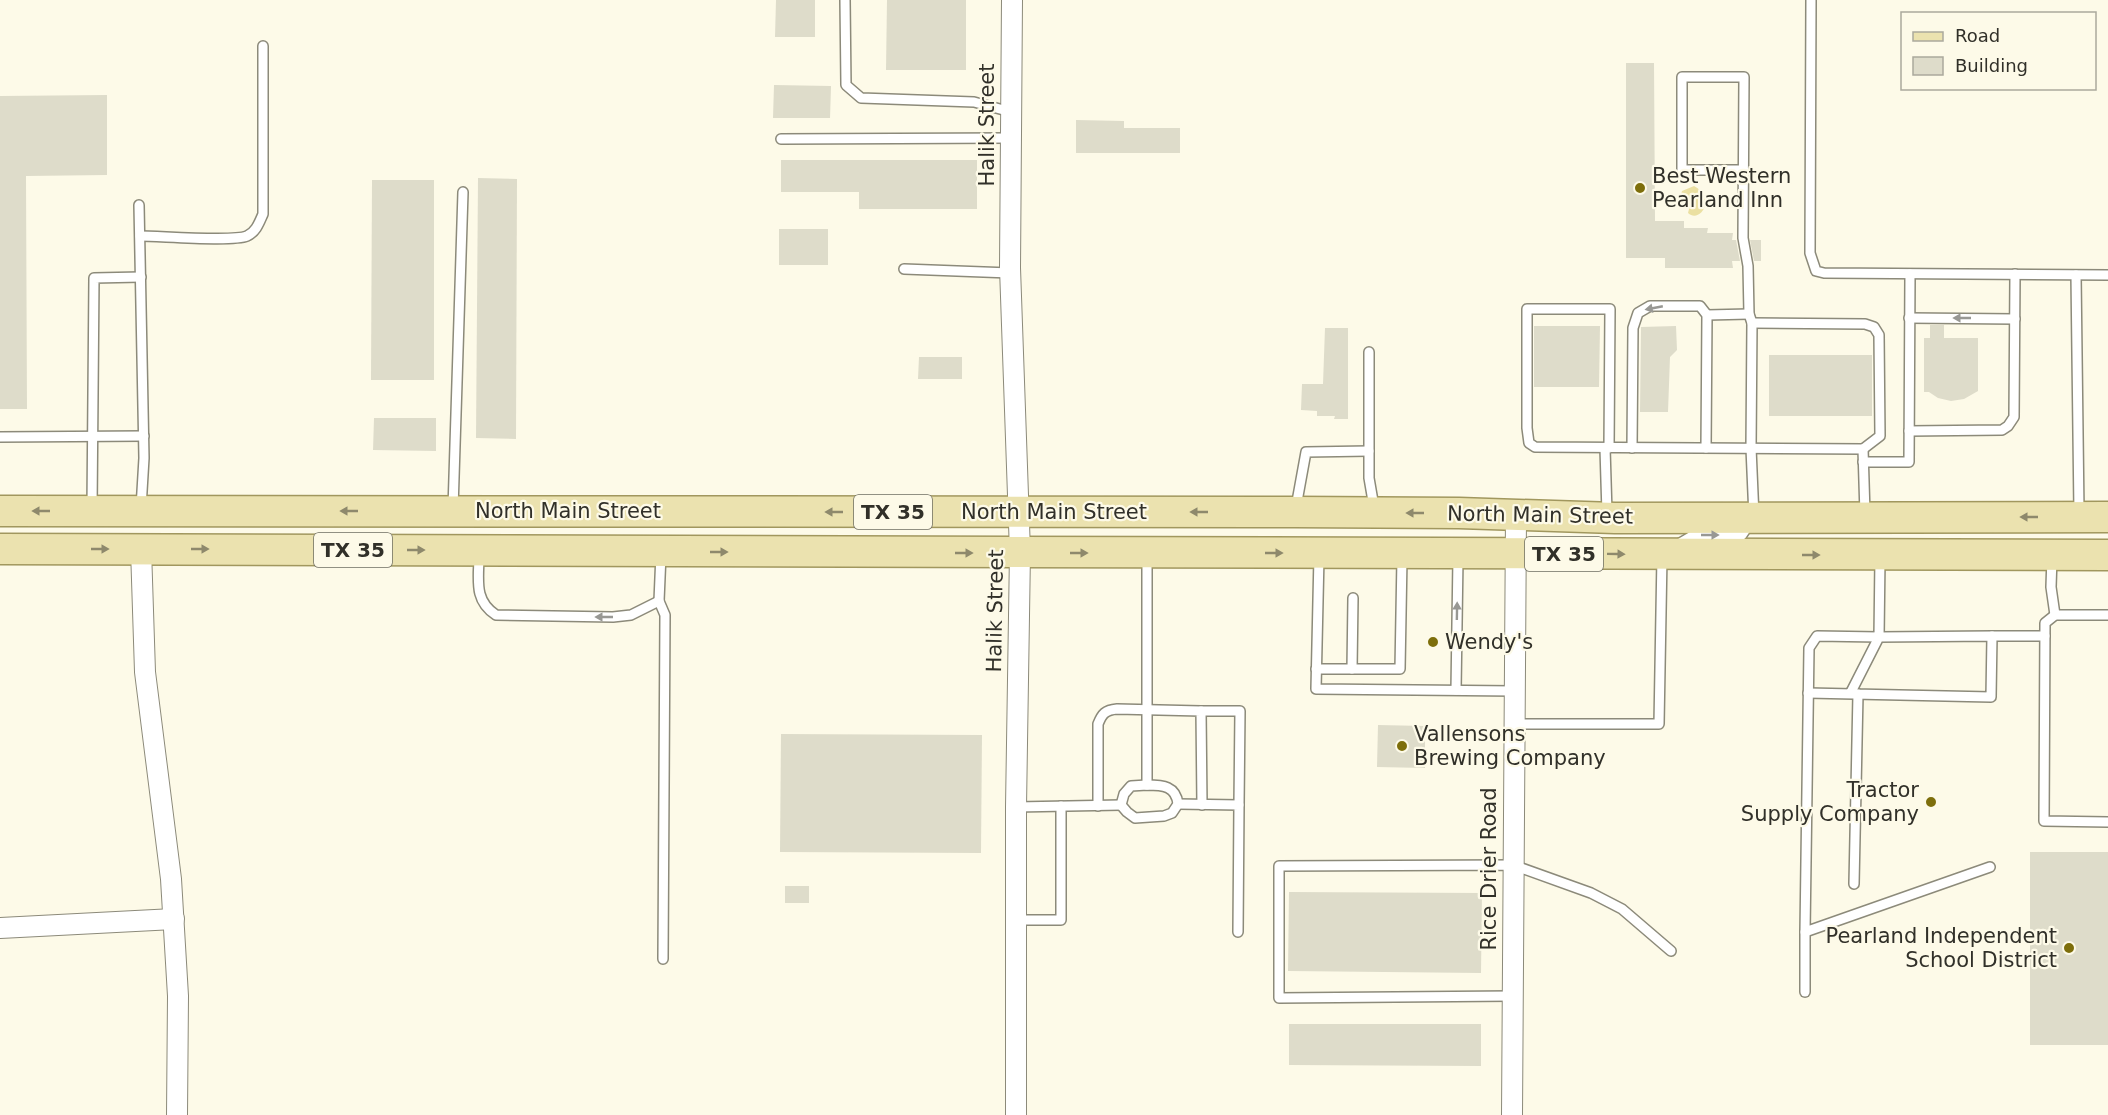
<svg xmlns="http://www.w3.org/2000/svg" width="2108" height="1115" font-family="'DejaVu Sans',sans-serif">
<rect width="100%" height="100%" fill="#fdfae8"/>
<path fill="#ebe0a2" d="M1694,186C1717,198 1700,224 1688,213L1689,209L1683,205L1680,199L1682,191Z"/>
<g fill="#dedcca">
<polygon points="776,0 815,0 815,37 775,37"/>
<polygon points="887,0 966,0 966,70 886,70"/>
<polygon points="1626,63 1654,63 1655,221 1684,221 1684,228 1708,228 1707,233 1733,233 1732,240 1736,240 1740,261 1732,261 1733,268 1665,268 1665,258 1626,258"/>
<polygon points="774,85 831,86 830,118 773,118"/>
<polygon points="107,95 107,175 26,176 27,409 0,409 0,96"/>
<polygon points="1076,120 1124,121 1124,128 1180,128 1180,153 1076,153"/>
<polygon points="781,160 977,160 977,209 859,209 859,192 781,192"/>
<polygon points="478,178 517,179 516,439 476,438"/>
<polygon points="372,180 434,180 434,380 371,380"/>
<rect x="779" y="229" width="49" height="36"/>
<polygon points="1750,240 1761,240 1761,261 1754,261"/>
<polygon points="1930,325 1944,325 1944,338 1978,338 1978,391 1964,399 1951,401 1938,398 1929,392 1924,392 1924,338 1930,338"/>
<polygon points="1534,326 1600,326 1599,387 1534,387"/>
<polygon points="1676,326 1677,350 1670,357 1668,412 1640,412 1641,327"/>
<polygon points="1325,328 1348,328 1348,419 1334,419 1335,416 1317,416 1317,411 1301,410 1302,384 1323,384"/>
<rect x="1769" y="355" width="103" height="61"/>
<polygon points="919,357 962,357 962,379 918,379"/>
<polygon points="374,418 436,418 436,451 373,450"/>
<polygon points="1378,725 1425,726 1425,768 1377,767"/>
<polygon points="781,734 982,735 981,853 780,852"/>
<rect x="2030" y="852" width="78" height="193"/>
<rect x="785" y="886" width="24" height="17"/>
<polygon points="1289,892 1482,893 1481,973 1288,971"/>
<polygon points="1289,1024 1481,1024 1481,1066 1289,1065"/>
</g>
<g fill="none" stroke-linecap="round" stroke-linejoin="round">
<defs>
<g id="service">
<polyline points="845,0 846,85 861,98 974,102 1011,112"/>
<polyline points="1811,0 1810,253 1816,271 1824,273 2108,275"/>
<polyline points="781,139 1011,138"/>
<polyline points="139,205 144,458 141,508"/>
<path d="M140,236C160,236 233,242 247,236C256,232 259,223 263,214V46"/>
<polyline points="904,269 1010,273"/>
<polyline points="2076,275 2079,512"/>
<polyline points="1707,315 1749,314"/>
<polyline points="1909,318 2015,319"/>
<polyline points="1752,323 1865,324 1874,327 1879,335 1880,436 1863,449"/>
<polyline points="1369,352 1369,478 1374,507"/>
<polyline points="1909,431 2002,430 2008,426 2014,417 2015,274"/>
<polyline points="0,437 144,436"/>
<polyline points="1605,448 1607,513"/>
<polyline points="1609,448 1610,309 1527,309 1527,428 1529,443 1535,447 1863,449 1865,514"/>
<polyline points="1632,448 1633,328 1638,313 1650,306 1700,306 1707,315 1706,448"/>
<polyline points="1863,462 1909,462 1910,274"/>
<polyline points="1296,507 1306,452 1369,451"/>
<polyline points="92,508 94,278 141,277"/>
<polyline points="453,509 463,192"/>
<polyline points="1677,545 1694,535 1742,535 1754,517 1751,448 1752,323 1749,314 1748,266 1743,238 1744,77 1682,77 1682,170 1744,170"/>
<path d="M479,554C479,579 473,600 496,615L613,617L631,615L659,601"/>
<polyline points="661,554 659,601 665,615 663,959"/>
<polyline points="1319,556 1316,689 1514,691"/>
<polyline points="2052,557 2051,587 2055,615"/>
<polyline points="1880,558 1879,637 1817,636 1809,648 1805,932 1990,867"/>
<polyline points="2108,615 2055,615 2045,623 2044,821 2108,822"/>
<polyline points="1992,636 2045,636"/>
<polyline points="1316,669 1400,669 1402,558"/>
<polyline points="1352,669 1353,598"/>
<polyline points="1456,690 1458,558"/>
<polyline points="1808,693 1991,697 1992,636 1879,637 1850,694"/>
<polyline points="1201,711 1240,711 1239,805"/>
<polyline points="1514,724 1659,724 1662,556"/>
<polyline points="1147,785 1147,556"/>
<path d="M1147,785C1163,785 1176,786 1178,804L1172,813L1164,816L1135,818L1127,812L1121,805L1124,794L1131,786Z"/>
<polyline points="1178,804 1239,805 1238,932"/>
<path d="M1098,806V724C1102,714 1105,710 1117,709L1201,711L1202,805"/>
<polyline points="1016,807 1121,805"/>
<polyline points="1854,884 1858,694"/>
<polyline points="1016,920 1061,920 1061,806"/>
<polyline points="1805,992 1805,932"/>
<polyline points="1512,996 1279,998 1279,866 1513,865 1591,893 1622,909 1671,951"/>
</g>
<g id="minor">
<polyline points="1012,0 1010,268 1020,552 1016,807 1016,1115"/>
<polyline points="141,549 145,672 171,879 178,996 177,1115"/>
<polyline points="0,928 174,919"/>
<polyline points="1512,1115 1516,515"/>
</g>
<g id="primary">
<polyline points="0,511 1295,512 1459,513 1615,518 2108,517"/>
<polyline points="0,549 2108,555"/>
</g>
</defs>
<use href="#service" stroke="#8c8a7a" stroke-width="12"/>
<use href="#minor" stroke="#8c8a7a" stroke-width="22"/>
<use href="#primary" stroke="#a1975e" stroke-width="33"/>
<use href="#service" stroke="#fff" stroke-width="9"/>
<use href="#minor" stroke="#fff" stroke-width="20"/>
<use href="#primary" stroke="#ebe2af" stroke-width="30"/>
</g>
<defs><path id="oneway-solid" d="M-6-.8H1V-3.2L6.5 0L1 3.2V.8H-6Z" transform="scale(1.5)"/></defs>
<g fill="#989894">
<use href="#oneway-solid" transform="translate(1654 308) rotate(169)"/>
<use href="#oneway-solid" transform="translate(1962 318) rotate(-180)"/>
<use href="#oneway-solid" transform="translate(1710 535)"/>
<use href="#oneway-solid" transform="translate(1457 611) rotate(-89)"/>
<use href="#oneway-solid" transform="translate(604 617) rotate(-180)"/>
</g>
<g fill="#8e896c">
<use href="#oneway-solid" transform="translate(41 511) rotate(180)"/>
<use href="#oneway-solid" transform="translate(349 511) rotate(-180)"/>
<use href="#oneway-solid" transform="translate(834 512) rotate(-180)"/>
<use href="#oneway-solid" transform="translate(1199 512) rotate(180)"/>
<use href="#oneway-solid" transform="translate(1415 513) rotate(180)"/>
<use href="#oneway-solid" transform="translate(2029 517) rotate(-180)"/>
<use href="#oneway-solid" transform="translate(100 549)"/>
<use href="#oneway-solid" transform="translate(200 549)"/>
<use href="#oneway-solid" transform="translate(416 550)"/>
<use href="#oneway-solid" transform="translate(719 552)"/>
<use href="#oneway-solid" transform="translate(964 553)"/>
<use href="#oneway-solid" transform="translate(1079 553)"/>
<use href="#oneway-solid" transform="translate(1274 553)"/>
<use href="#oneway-solid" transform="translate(1616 554) rotate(1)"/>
<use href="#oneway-solid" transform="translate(1811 555)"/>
</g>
<g fill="#7d6e0b" stroke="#fdfae8" stroke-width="2">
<circle cx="1640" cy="188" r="6"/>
<circle cx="1433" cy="642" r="6"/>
<circle cx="1402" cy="746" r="6"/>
<circle cx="1931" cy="802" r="6"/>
<circle cx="2069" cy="948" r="6"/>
</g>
<g text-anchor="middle" stroke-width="4.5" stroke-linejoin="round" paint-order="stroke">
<g fill="#fdfae8" stroke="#6e6d62" stroke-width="1.5">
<rect x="854" y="495" width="78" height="34" rx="4.5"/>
<rect x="314" y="533" width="78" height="34" rx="4.5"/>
<rect x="1525" y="537" width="78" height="34" rx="4.5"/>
</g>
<g font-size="20" font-weight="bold" fill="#313029">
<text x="893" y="519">TX 35</text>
<text x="353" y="557">TX 35</text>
<text x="1564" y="561">TX 35</text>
</g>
<g font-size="21" fill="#313029" stroke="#fdfae8">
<text transform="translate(987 125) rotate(-90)" y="7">Halik Street</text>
<text x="568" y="518">North Main Street</text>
<text x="1054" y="519">North Main Street</text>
<text transform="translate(1540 515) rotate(1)" y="7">North Main Street</text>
<text transform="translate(995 611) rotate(-89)" y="7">Halik Street</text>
<text transform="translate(1489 869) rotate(-90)" y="7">Rice Drier Road</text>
</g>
<g font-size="21" fill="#313029" stroke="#fdfae8" text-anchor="start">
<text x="1652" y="183">Best Western<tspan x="1652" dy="24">Pearland Inn</tspan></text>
<text x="1445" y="649">Wendy's</text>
<text x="1414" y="741">Vallensons<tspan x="1414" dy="24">Brewing Company</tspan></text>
<text x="1919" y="797" text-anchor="end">Tractor<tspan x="1919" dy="24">Supply Company</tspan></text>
<text x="2057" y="943" text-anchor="end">Pearland Independent<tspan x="2057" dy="24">School District</tspan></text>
</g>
</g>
<rect x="1901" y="12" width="195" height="78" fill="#fdfae8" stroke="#aba99c" stroke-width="1.5"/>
<rect x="1913" y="32" width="30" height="9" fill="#ebe2af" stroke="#aba99c" stroke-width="1.5"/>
<text x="1955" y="42" font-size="18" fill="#313029">Road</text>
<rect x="1913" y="57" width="30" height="18" fill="#dedcca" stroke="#aba99c" stroke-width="1.5"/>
<text x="1955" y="72" font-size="18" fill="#313029">Building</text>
</svg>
